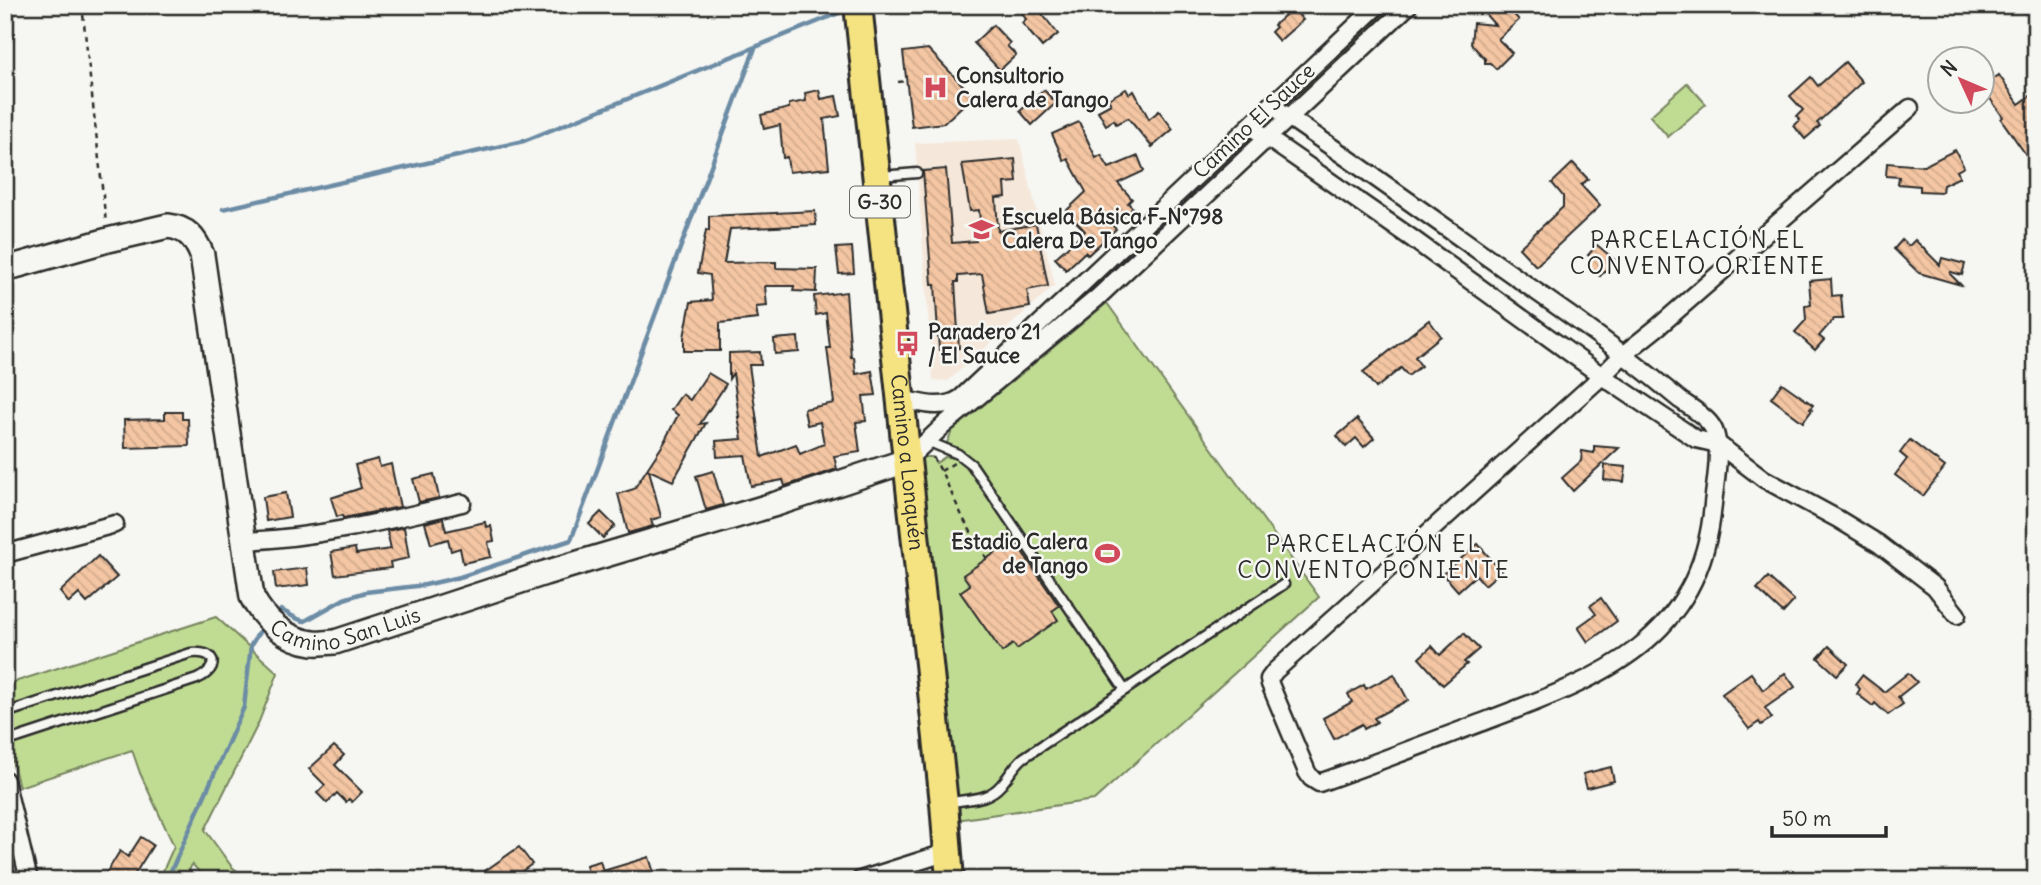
<svg xmlns="http://www.w3.org/2000/svg" width="2041" height="885" font-family="Delius,sans-serif">
<defs>
<pattern id="building-back-hatch" width="6" height="6" patternUnits="userSpaceOnUse" patternTransform="scale(1.75)"><rect width="6" height="6" fill="#f4c6a3"/><path d="M-1 5l2 2M0 0l6 6M5-1l2 2" fill="none" stroke="#d1aa8c"/></pattern>
</defs>
<rect width="100%" height="100%" fill="#f6f6f2"/>
<filter id="ink" filterUnits="userSpaceOnUse"><feTurbulence type="fractalNoise" baseFrequency=".0143" numOctaves="2"/><feDisplacementMap in="SourceGraphic" scale="14" xChannelSelector="R" yChannelSelector="G"/><feConvolveMatrix kernelMatrix="1 2 1 2 8 2 1 2 1" color-interpolation-filters="sRGB"/></filter>
<g filter="url(#ink)">
<polygon fill="#f5e8da" points="1019,139 1055,285 948,381 933,380 915,143"/>
<g fill="#c0dc93" stroke="#76845f" stroke-width="2">
<polygon points="1392,5 1403,5 1299,102 1294,96"/>
<polygon points="1687,83 1706,104 1668,137 1650,116"/>
<polygon points="1107,303 1319,597 1094,800 955,820 918,467 920,457 932,457 936,463 945,457 956,458 960,450 946,445 952,431"/>
<polygon points="216,617 278,673 258,724 205,830 232,867 249,880 207,880 192,864 185,880 159,880 174,846 140,773 132,750 19,787 5,733 5,685"/>
</g>
<g fill="none" stroke-linecap="round" stroke-linejoin="round">
<g stroke="#6c8ca5" stroke-width="4.5">
<polyline points="2020,5 2036,27"/>
<polyline points="223,209 524,141 839,13"/>
<path d="M281,610C290,614 296,620 305,621L344,599L366,592L425,585L460,577L571,540L755,48"/>
<polyline points="167,880 244,707 251,645 261,629"/>
</g>
</g>
<g fill="url(#building-back-hatch)" stroke="#2b2b2b" stroke-width="2">
<polygon points="1015,5 1035,5 1058,34 1042,47 1022,23 1026,19"/>
<polygon points="1477,5 1498,5 1505,13 1509,9 1519,20 1498,39 1512,53 1496,69 1490,63 1485,63 1485,59 1471,44 1473,23 1495,25"/>
<polygon points="1293,8 1303,20 1279,41 1271,32 1276,27 1274,25"/>
<polygon points="993,25 1010,43 1007,46 1016,55 1000,70 974,43"/>
<polygon points="928,49 973,96 944,123 912,127 903,52"/>
<polygon points="1845,62 1862,82 1817,123 1820,126 1805,139 1794,126 1800,120 1797,116 1803,110 1790,96 1811,77 1818,86"/>
<polygon points="1999,75 2019,104 2036,92 2036,169 2001,119 2003,117 1982,87"/>
<polygon points="1126,89 1129,94 1134,91 1149,119 1159,111 1173,129 1152,147 1128,118 1116,124 1114,120 1106,125 1098,111 1111,104 1108,99"/>
<polygon points="819,90 821,99 836,96 840,116 824,119 829,168 789,172 787,157 783,158 780,125 764,129 761,115 789,108 789,104 806,101 805,93"/>
<polygon points="1044,90 1056,103 1032,125 1020,111"/>
<polygon points="1079,122 1096,158 1101,155 1109,168 1138,156 1144,171 1118,183 1132,199 1128,203 1133,208 1113,226 1116,229 1088,255 1085,252 1066,270 1055,258 1085,231 1066,211 1086,192 1068,159 1064,161 1052,134"/>
<polygon points="1955,150 1964,167 1957,171 1960,177 1943,185 1942,192 1920,191 1920,186 1898,184 1899,177 1886,176 1887,163 1924,166"/>
<polygon points="1015,159 1017,182 1005,183 1006,197 996,198 998,231 1036,224 1048,286 1027,290 1030,307 989,314 982,274 958,276 958,282 955,282 959,348 939,350 935,284 932,284 923,171 946,169 952,243 976,241 975,235 981,234 979,210 970,211 962,164"/>
<polygon points="1573,163 1588,179 1581,185 1600,206 1536,266 1519,248 1563,207 1563,196 1552,183"/>
<polygon points="815,211 816,225 730,229 724,263 776,262 776,268 817,269 816,292 793,291 794,286 765,286 767,306 756,307 758,319 720,323 720,351 684,351 684,337 691,302 712,300 710,275 698,273 706,230 709,231 709,216"/>
<polygon points="1902,240 1909,246 1915,240 1940,265 1942,258 1965,264 1962,275 1951,272 1950,274 1961,285 1919,273 1894,249"/>
<polygon points="1597,245 1615,260 1600,276 1587,265 1592,258 1588,255"/>
<polygon points="852,247 854,273 839,274 836,248"/>
<polygon points="1831,279 1832,296 1841,295 1843,319 1834,319 1819,336 1824,340 1815,350 1795,332 1806,320 1805,306 1811,305 1809,281"/>
<polygon points="846,292 851,357 854,357 856,374 872,371 876,395 863,396 866,421 856,422 860,452 834,456 837,469 785,486 783,480 751,486 745,455 717,457 716,441 742,439 738,417 739,417 733,373 729,379 729,353 760,352 761,365 749,365 762,457 796,444 800,454 824,444 820,422 807,425 804,409 834,403 827,348 830,348 826,313 816,315 814,296"/>
<polygon points="1429,320 1441,336 1415,357 1421,366 1408,376 1401,368 1376,388 1363,372"/>
<polygon points="798,337 799,352 775,354 774,339"/>
<polygon points="708,373 726,384 700,424 706,423 673,481 649,470 661,517 651,520 653,526 628,533 618,494 634,489 666,440 665,440 678,415 671,410 682,394 690,400"/>
<polygon points="1782,383 1813,405 1810,409 1812,410 1803,422 1771,398"/>
<polygon points="165,412 182,412 182,419 188,419 189,446 125,448 124,420 165,419"/>
<polygon points="1357,419 1374,438 1364,447 1356,438 1346,447 1337,436"/>
<polygon points="1910,440 1945,467 1923,496 1895,475 1907,459 1900,453"/>
<polygon points="1594,446 1619,448 1573,491 1562,478 1581,461 1582,451 1594,453"/>
<polygon points="378,459 380,467 391,464 400,507 343,518 342,515 337,517 331,498 361,488 355,465"/>
<polygon points="1605,465 1626,467 1624,482 1604,480"/>
<polygon points="713,471 723,505 706,510 696,476"/>
<polygon points="434,474 439,498 419,502 413,479"/>
<polygon points="286,493 290,517 266,521 263,497"/>
<polygon points="601,512 615,526 603,538 589,524"/>
<polygon points="443,518 446,531 485,522 486,527 491,526 494,541 488,542 491,557 463,563 460,548 451,551 448,539 431,544 425,523"/>
<polygon points="404,527 409,558 390,562 391,568 335,575 331,552 355,548 356,554 391,549 387,531"/>
<polygon points="1014,540 1059,606 1052,611 1058,620 1017,649 1013,644 1002,652 960,592 970,585 963,575"/>
<polygon points="1478,544 1501,571 1485,585 1476,575 1458,591 1443,574"/>
<polygon points="98,556 117,577 87,603 79,594 69,603 60,592"/>
<polygon points="307,568 309,585 276,589 274,572"/>
<polygon points="1768,577 1794,601 1783,613 1757,589"/>
<polygon points="1601,598 1617,621 1588,642 1578,627 1596,614 1590,606"/>
<polygon points="1464,633 1479,649 1464,662 1467,664 1443,685 1419,658 1432,646 1440,655"/>
<polygon points="1829,646 1848,664 1837,675 1818,658"/>
<polygon points="1751,673 1763,690 1785,673 1795,687 1765,708 1772,718 1761,725 1759,722 1749,729 1722,694"/>
<polygon points="1908,673 1917,682 1898,697 1903,704 1888,715 1875,703 1873,706 1857,694 1860,689 1855,684 1862,675 1884,692"/>
<polygon points="1394,674 1408,700 1374,718 1377,722 1364,729 1362,724 1334,739 1323,718 1352,702 1348,694 1364,685 1366,689"/>
<polygon points="334,746 344,755 335,765 362,792 352,802 349,799 346,802 337,793 327,803 317,793 325,785 309,769"/>
<polygon points="1611,767 1614,781 1587,788 1583,774"/>
<polygon points="141,837 153,845 131,880 102,880 120,851 128,857"/>
<polygon points="519,847 532,864 510,880 472,880"/>
<polygon points="649,857 654,873 647,876 648,880 586,880 585,877 589,876 586,865 600,861 603,871"/>
</g>
<g fill="none" stroke-linecap="round" stroke-linejoin="round">
<defs>
<g id="lane">
<polyline points="2028,5 2036,15"/>
<polyline points="881,176 917,173"/>
<polyline points="927,441 958,454 972,465 1125,690"/>
<path d="M5,713L191,653C215,650 222,667 197,679L5,742"/>
<path d="M947,803C967,798 986,802 1001,785C1009,776 1014,766 1023,758L1284,584"/>
</g>
<g id="street">
<path d="M1271,105C1372,174 1471,246 1571,316C1609,343 1644,370 1680,400C1690,407 1704,415 1711,425C1724,442 1715,483 1713,504C1701,644 1595,680 1480,723C1427,743 1373,764 1319,783L1311,778L1307,772L1270,684L1269,679L1275,671L1602,376L1624,354L1659,326L1910,108"/>
<polyline points="1250,126 1410,237 1602,376 1696,439 1718,444 1764,479 1838,519 1879,544 1935,587 1957,615"/>
<path d="M900,399C921,403 942,411 961,398L1378,5"/>
<polyline points="906,461 944,425 1097,298 1409,5"/>
<path d="M244,541C318,538 390,520 462,503"/>
<polyline points="5,554 115,524"/>
<polyline points="5,780 29,880"/>
<polyline points="860,880 948,852"/>
</g>
<g id="secondary">
<path id="s1" d="M5,269L108,240L168,226C187,228 195,238 202,255L252,597C264,620 286,640 313,643C320,644 328,642 335,642L545,573L776,504L906,461"/>
</g>
<g id="primary">
<path id="s2" d="M858,5L944,803L950,880"/>
</g>
</defs>
<use href="#lane" stroke="#2b2b2b" stroke-width="13"/>
<use href="#street" stroke="#2b2b2b" stroke-width="21"/>
<use href="#secondary" stroke="#2b2b2b" stroke-width="28"/>
<use href="#primary" stroke="#2b2b2b" stroke-width="32"/>
<g stroke="#2b2b2b" stroke-width="2.5" stroke-dasharray="5 5" stroke-linecap="butt">
<polyline points="82,5 106,223"/>
<polyline points="898,82 906,81"/>
<polyline points="933,457 941,471 964,520 987,559"/>
<polyline points="941,471 954,463"/>
</g>
<use href="#lane" stroke="#f6f6f2" stroke-width="8"/>
<use href="#street" stroke="#f6f6f2" stroke-width="16"/>
<use href="#secondary" stroke="#f6f6f2" stroke-width="23"/>
<use href="#primary" stroke="#f5e381" stroke-width="26"/>
</g>
</g>
<defs>
<symbol id="hospital-bare" viewBox="-9 -9 18 18"><path d="M-5-5h3v3.5h4V-5h3V5h-3V1.5h-4V5h-3Z" fill="#d1495b" stroke="#f6f6f2" stroke-width="2.5" paint-order="stroke"/></symbol>
<symbol id="school-bare" viewBox="-9 -9 18 18"><path d="M0-5L7-2L0 1L-7-2ZM-4 1L0 2.5L4 1V4Q0 6-4 4Z" fill="#d1495b" stroke="#f6f6f2" stroke-width="2.5" paint-order="stroke"/></symbol>
<symbol id="bus-bare" viewBox="-9 -9 18 18"><path d="M-5-6H5V4H4V6H2V4H-2V6H-4V4H-5ZM-3.5-4V0h7V-4ZM-3.5 1.2v1.5H-2V1.2ZM2 1.2v1.5H3.5V1.2Z" fill="#d1495b" stroke="#f6f6f2" stroke-width="2.5" paint-order="stroke"/></symbol>
<symbol id="stadium-bare" viewBox="-9 -9 18 18"><path d="M0-5a6.5 5 0 1 0 0 10a6.5 5 0 1 0 0-10ZM-3.5-1.8h7v3.6h-7Z" fill="#d1495b" stroke="#f6f6f2" stroke-width="2.5" paint-order="stroke"/></symbol>
</defs>
<g fill-rule="evenodd">
<use href="#hospital-bare" x="918" y="70" width="35" height="35"/>
<use href="#school-bare" x="964" y="212" width="35" height="35"/>
<use href="#bus-bare" x="890" y="326" width="35" height="35"/>
<use href="#stadium-bare" x="1090" y="536" width="35" height="35"/>
</g>
<g text-anchor="middle" stroke-width="5" stroke-linejoin="round" paint-order="stroke">
<rect fill="#f6f6f2" stroke="#686867" stroke-width="2" x="850" y="186.5" width="60" height="31" rx="5"/>
<g font-size="19" font-weight="bold" fill="#2b2b2b">
<text x="880" y="209">G-30</text>
</g>
<g font-size="21" font-weight="bold" fill="#2b2b2b" stroke="#f6f6f2" text-anchor="start">
<text x="956" y="83">Consultorio<tspan x="956" dy="24">Calera de Tango</tspan></text>
<text x="1002" y="224">Escuela Básica F-N°798<tspan x="1002" dy="24">Calera De Tango</tspan></text>
<text x="928" y="339">Paradero 21<tspan x="928" dy="24">/ El Sauce</tspan></text>
<text x="1088" y="549" text-anchor="end">Estadio Calera<tspan x="1088" dy="24">de Tango</tspan></text>
</g>
<g font-size="21" fill="#2b2b2b" stroke="#f6f6f2">
<text transform="translate(1254 121) rotate(-43)" y="7">Camino El Sauce</text>
<text dy="7" stroke="none"><textPath href="#s2" startOffset="460">Camino a Lonquén</textPath></text>
<text dy="7" stroke="none"><textPath href="#s1" startOffset="674">Camino San Luis</textPath></text>
</g>
<g font-size="23" letter-spacing="2" fill="#2b2b2b" stroke="#f6f6f2">
<text x="1698" y="248">PARCELACIÓN EL<tspan x="1698" dy="26">CONVENTO ORIENTE</tspan></text>
<text x="1374" y="552">PARCELACIÓN EL<tspan x="1374" dy="26">CONVENTO PONIENTE</tspan></text>
</g>
</g>
<rect width="2041" height="885" fill="none" stroke="#f6f6f2" stroke-width="28"/>
<rect x="14" y="14" width="2013" height="857" fill="none" stroke="#2b2b2b" stroke-width="2.5" filter="url(#ink)"/>
<g transform="translate(1961 80) rotate(314)"><circle r="33" fill="#f6f6f2" stroke="#a5a5a2" stroke-width="2"/>
<path d="M0-5L12 26L0 18L-12 26Z" fill="#d1495b"/>
<text y="-10" font-size="19" font-weight="bold" text-anchor="middle" fill="#2b2b2b">N</text>
</g>
<path d="M1772 826v10h114v-10" fill="none" stroke="#2b2b2b" stroke-width="3.5"/>
<text x="1782" y="826" font-size="21" fill="#2b2b2b" stroke="#f6f6f2" stroke-width="5" paint-order="stroke">50 m</text>
</svg>
